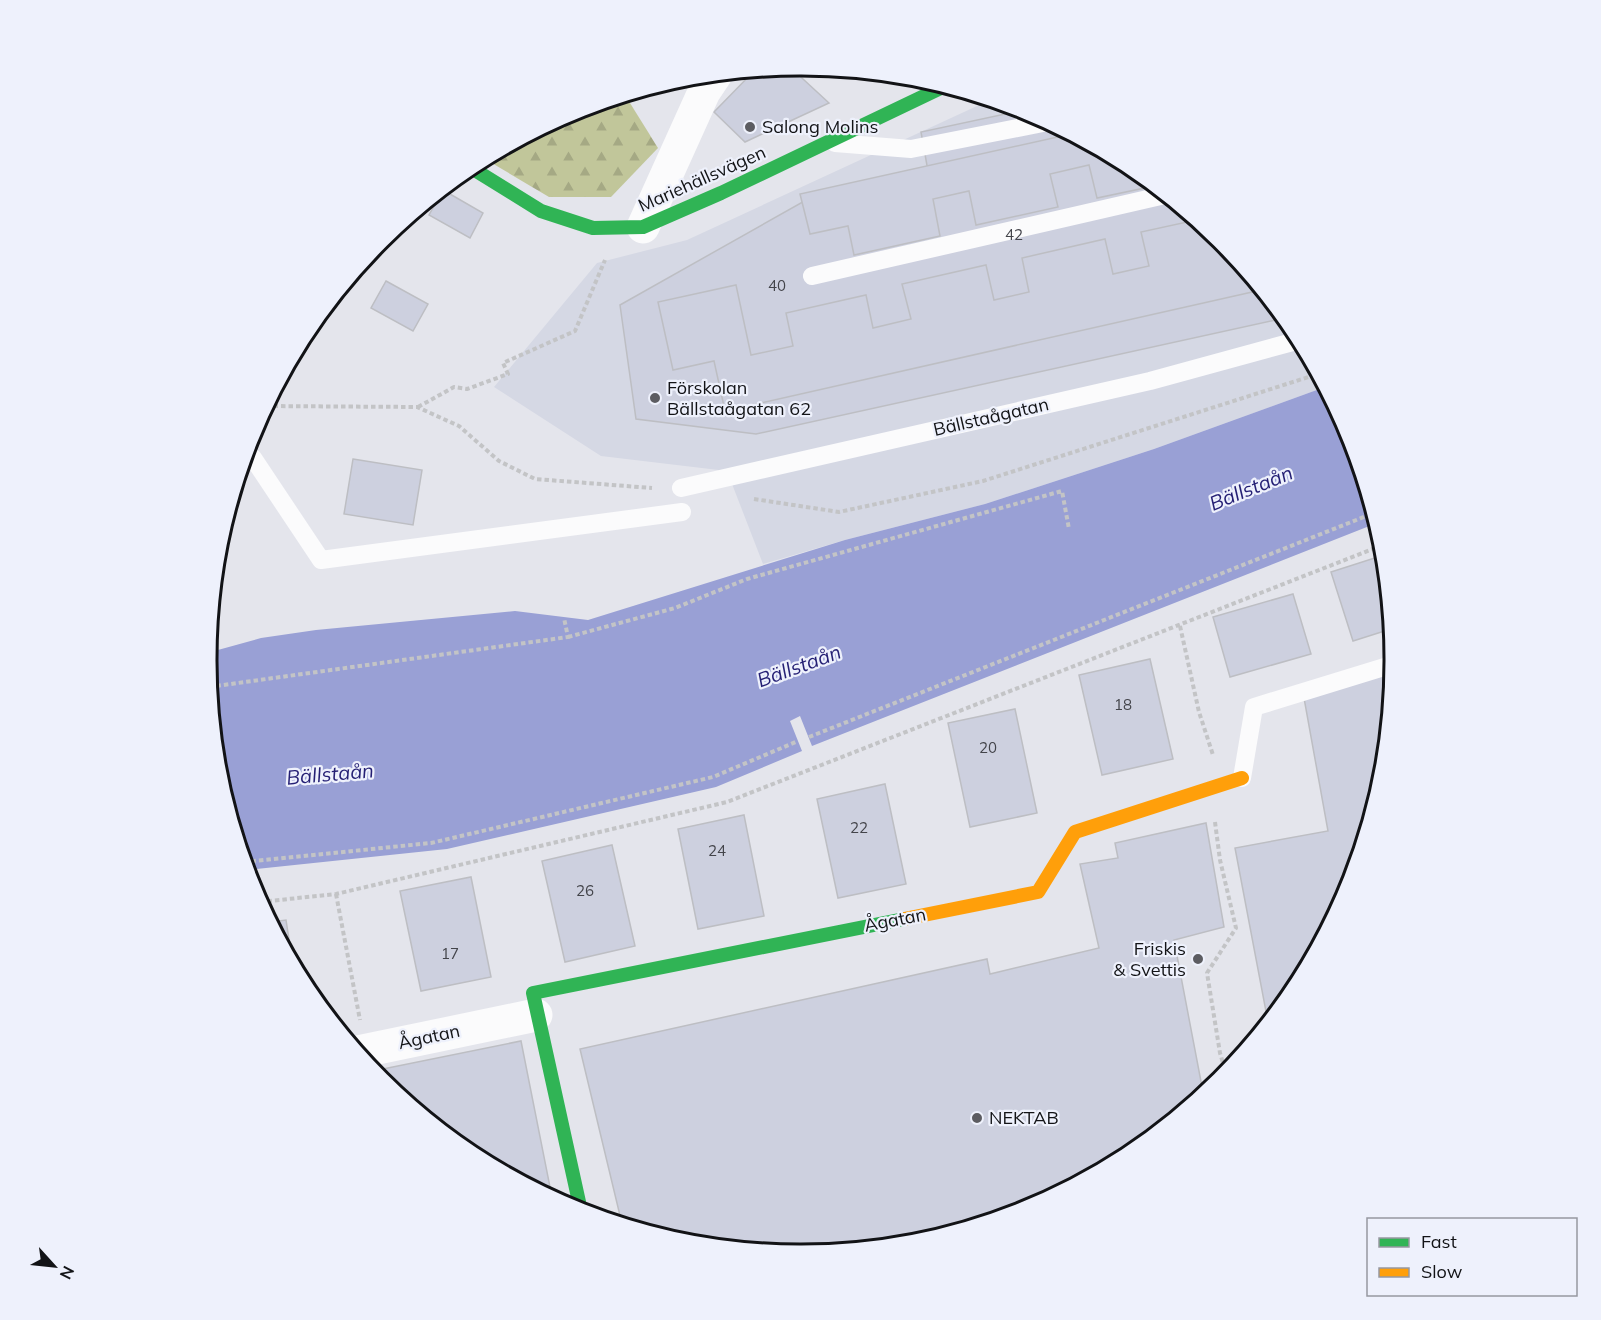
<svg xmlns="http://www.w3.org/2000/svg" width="1601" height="1320" font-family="Mulish,sans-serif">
<defs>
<pattern id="forest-firs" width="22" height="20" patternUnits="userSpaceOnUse" patternTransform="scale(1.5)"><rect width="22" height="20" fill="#c1c69a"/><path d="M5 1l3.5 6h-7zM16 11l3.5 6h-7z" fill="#a5a984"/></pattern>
</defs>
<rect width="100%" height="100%" fill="#e4e5ec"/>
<polygon fill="#d5d8e4" points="990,100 1028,111 1131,166 1221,240 1295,330 1325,387 1154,449 985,504 845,540 763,564 727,471 601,456 494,387 597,263 687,240"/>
<polygon fill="url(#forest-firs)" points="625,95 658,148 611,197 549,197 485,159 574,111"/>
<polygon fill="#99a0d5" points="1325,387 1349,433 1377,523 812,746 800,716 790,721 802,751 716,787 447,849 246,870 218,776 207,653 261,638 316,630 515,611 588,620 845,540 985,504 1154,449"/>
<g fill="#cdd0df" stroke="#bdbec3" stroke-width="1.5">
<polygon points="790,67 829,103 745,142 714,112 754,71 762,78 771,69"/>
<polygon points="1024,110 1131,166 1221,240 1285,318 756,434 636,419 620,305 824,190 928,171 921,132"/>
<polygon points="1071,134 1131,166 1154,186 1097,198 1089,165 1050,174 1058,207 976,225 969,191 933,199 940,236 854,255 848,226 810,234 800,194"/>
<polygon points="443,190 483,213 470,238 429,215"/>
<polygon points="1196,220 1221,240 1261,290 725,411 714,361 673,370 658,302 736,285 751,355 793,346 786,313 866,295 873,328 911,319 902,284 986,265 994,300 1029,292 1022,258 1105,239 1113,274 1149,266 1141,232"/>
<polygon points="356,270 342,292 339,290"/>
<polygon points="386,281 428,304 413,331 371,308"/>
<polygon points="353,459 422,470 413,525 344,514"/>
<polygon points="1384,555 1391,629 1353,641 1331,572"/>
<polygon points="1293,594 1311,654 1230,677 1213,617"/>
<polygon points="1150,659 1173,759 1102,775 1079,675"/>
<polygon points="1393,671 1383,776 1349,888 1294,990 1268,1022 1235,848 1328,831 1304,698"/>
<polygon points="1015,709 1037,813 970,827 948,723"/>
<polygon points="885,784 906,884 838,898 817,799"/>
<polygon points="744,815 764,916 698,929 678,829"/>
<polygon points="1206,823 1224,927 1174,940 1203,1092 1207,1091 1130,1154 1027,1209 959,1230 881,1246 800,1254 684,1243 622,1224 580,1049 987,959 990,974 1099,948 1080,864 1118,858 1115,843"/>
<polygon points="612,845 635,946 565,962 542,861"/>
<polygon points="471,877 491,977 421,991 400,891"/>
<polygon points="286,920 293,965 270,922"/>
<polygon points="1253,1040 1243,1052 1241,1043"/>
<polygon points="521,1041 552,1197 470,1154 380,1080 373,1071"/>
</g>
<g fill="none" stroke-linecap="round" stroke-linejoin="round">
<g stroke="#c3c4c6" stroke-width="4" stroke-dasharray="4.5 3" stroke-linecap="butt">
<polyline points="266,406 417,407 459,426 499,461 535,479 652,488"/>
<polyline points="418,407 454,387 467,389 508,374 503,363 575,331 605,260"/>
<polyline points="252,432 274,407"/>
<polyline points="754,499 839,512 983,481 1318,374"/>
<polyline points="1180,626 1199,712 1213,755"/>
<polyline points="568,637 675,608 747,579 1062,491 1069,529"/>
<polyline points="209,687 568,637 564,618"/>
<polyline points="809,737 1374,513"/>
<polyline points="1215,822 1220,860 1236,928 1207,973 1220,1053 1226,1073"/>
<polyline points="244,862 431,843 713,777 798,741"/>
<polyline points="336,894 360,1020"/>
<polyline points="260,902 336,894 727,802 1383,545"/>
</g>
<g stroke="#fbfbfc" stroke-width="18">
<polyline points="835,143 911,149 1048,122"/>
<polyline points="812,276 1165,195"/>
<polyline points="245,454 253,458 321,560 682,512"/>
<polyline points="681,488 1150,381 1300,340"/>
<polyline points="1242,778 1254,707 1394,664"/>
</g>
<g stroke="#fbfbfc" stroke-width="33">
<polyline points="643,227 704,92 716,74"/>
<polyline points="358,1052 536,1015"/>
</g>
<g stroke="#30b455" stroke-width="14">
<polyline points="470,167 541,211 593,228 643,227 721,193 945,86"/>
<polyline points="581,1211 533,993 904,919"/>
</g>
<polyline stroke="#ff9f0a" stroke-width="14" points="904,919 1038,892 1075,832 1242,778"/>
</g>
<g fill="#5c5c61" stroke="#eef1fc" stroke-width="2">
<circle cx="750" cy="127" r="6"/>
<circle cx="655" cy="398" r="6"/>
<circle cx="1198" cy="959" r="6"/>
<circle cx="977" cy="1118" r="6"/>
</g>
<g text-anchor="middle" stroke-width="4.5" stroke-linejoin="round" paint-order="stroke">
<g font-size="15" fill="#43444a">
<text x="1014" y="240">42</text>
<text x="777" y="291">40</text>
<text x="1123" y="710">18</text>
<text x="988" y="753">20</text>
<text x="859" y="833">22</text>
<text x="717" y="856">24</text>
<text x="585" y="896">26</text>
<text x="450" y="959">17</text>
</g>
<g font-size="18" fill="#121316" stroke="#eef1fc" text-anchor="start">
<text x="762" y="133">Salong Molins</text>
<text x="667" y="394">Förskolan<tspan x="667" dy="21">Bällstaågatan 62</tspan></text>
<text x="1186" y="955" text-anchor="end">Friskis<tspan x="1186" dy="21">&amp; Svettis</tspan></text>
<text x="989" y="1124">NEKTAB</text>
</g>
<g font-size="18" fill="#121316" stroke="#eef1fc">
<text transform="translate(702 179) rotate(-24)" y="6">Mariehällsvägen</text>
<text transform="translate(991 417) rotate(-13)" y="6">Bällstaågatan</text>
<text transform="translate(895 920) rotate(-11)" y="6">Ågatan</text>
<text transform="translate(429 1037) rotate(-12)" y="6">Ågatan</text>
</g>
<g font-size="20" font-style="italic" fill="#241f74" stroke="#eef1fc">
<text transform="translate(1251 488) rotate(-22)" y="7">Bällstaån</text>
<text transform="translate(799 666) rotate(-20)" y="7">Bällstaån</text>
<text transform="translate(330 774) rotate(-5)" y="7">Bällstaån</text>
</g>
</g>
<path d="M0 0H1601V1320H0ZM800 76H801A583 583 0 0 1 1384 659V661A583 583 0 0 1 801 1244H800A583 583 0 0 1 217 661V659A583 583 0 0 1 800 76Z" fill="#eef1fc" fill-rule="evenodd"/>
<path fill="none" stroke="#121316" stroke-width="3" d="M800 76H801A583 583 0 0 1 1384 659V661A583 583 0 0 1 801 1244H800A583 583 0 0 1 217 661V659A583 583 0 0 1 800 76Z"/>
<rect x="1367" y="1218" width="210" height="78" fill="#eef1fc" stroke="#9698a0" stroke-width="1.5"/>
<rect x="1379" y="1238" width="30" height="9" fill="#30b455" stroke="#9698a0" stroke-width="1.5"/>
<text x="1421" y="1248" font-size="18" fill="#121316">Fast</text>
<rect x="1379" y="1268" width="30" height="9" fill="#ff9f0a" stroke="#9698a0" stroke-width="1.5"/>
<text x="1421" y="1278" font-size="18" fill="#121316">Slow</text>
<g transform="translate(54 1266) rotate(117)" stroke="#eef1fc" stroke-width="4.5" paint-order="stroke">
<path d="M0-4.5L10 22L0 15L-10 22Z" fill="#121316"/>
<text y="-9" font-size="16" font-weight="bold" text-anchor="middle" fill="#121316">N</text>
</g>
</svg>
